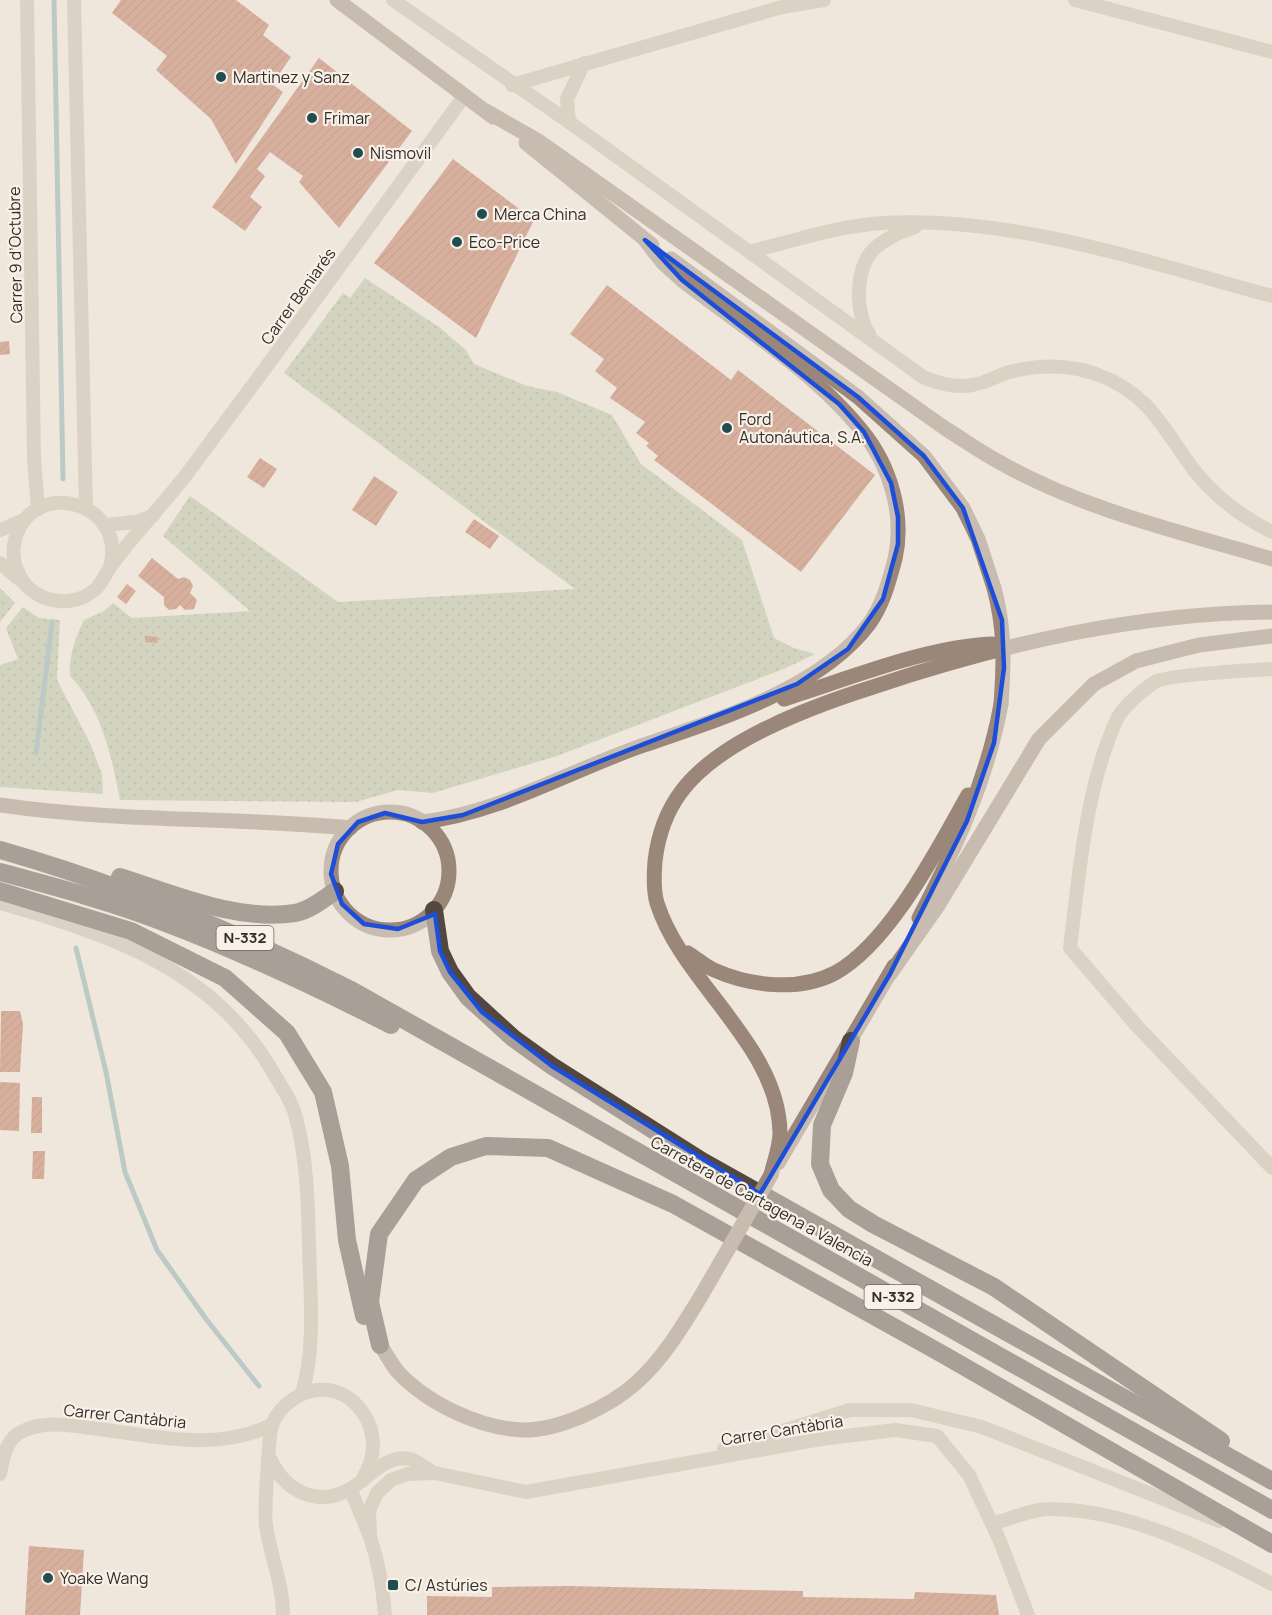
<svg xmlns="http://www.w3.org/2000/svg" width="1272" height="1615" font-family="Manrope,sans-serif">
<defs>
<pattern id="grass-dots" width="8" height="8" patternUnits="userSpaceOnUse" patternTransform="scale(1.5)"><rect width="8" height="8" fill="#b1bd9d"/><path d="M2 2h.1M6 6h.1" fill="none" stroke="#919a80" stroke-width="1.8" stroke-linecap="round"/></pattern>
<pattern id="building-hatch" width="6" height="6" patternUnits="userSpaceOnUse" patternTransform="scale(1.5)"><rect width="6" height="6" fill="#bb6c4e"/><path d="M-1 1l2-2M0 6l6-6M5 7l2-2" fill="none" stroke="#995941"/></pattern>
</defs>
<rect width="100%" height="100%" fill="#efe7dc"/>
<g fill="url(#grass-dots)">
<path d="M365,278L439,327L466,350L474,364L527,386L557,392L612,415L641,464L742,540L774,638L794,648L815,654L786,668L557,756L433,793L398,790L356,802L120,800C111,754 102,710 70,676C69,655 75,638 84,620L104,611L113,603L132,618L250,611L163,536L190,496L338,602L575,589L284,373L343,293L350,298Z"/>
<polygon points="0,588 15,603 0,622"/>
<polygon points="23,607 39,618 60,620 57,680 90,743 102,774 103,794 0,787 0,665 18,659 6,628"/>
</g>
<g fill="none" stroke-linecap="round" stroke-linejoin="round">
<g stroke="#7da6aa" stroke-width="5">
<polyline points="54,0 63,479"/>
<polyline points="36,753 52,622"/>
<polyline points="76,948 106,1072 125,1172 157,1250 206,1319 259,1386"/>
</g>
</g>
<g fill="url(#building-hatch)">
<polygon points="121,0 236,0 269,25 263,35 291,57 272,84 283,92 236,164 211,119 156,70 167,56 112,13"/>
<polygon points="319,58 412,131 339,228 299,182 303,176 270,152 257,169 265,176 250,197 262,207 245,231 212,207"/>
<polygon points="453,159 534,220 476,338 374,263"/>
<polygon points="607,285 731,380 738,370 875,475 801,572 654,460 658,456 646,446 649,443 636,433 645,422 610,398 617,388 595,371 604,359 570,334"/>
<polygon points="9,341 10,354 0,355 0,342"/>
<polygon points="260,458 277,469 264,488 247,477"/>
<polygon points="374,476 398,492 376,526 352,510"/>
<polygon points="474,519 499,536 490,549 465,532"/>
<polygon points="152,558 178,579 184,577 190,580 193,586 190,593 197,600 194,609 185,610 180,605 176,609 169,610 164,605 164,597 138,576"/>
<polygon points="127,584 136,591 126,604 117,597"/>
<polygon points="145,636 158,637 157,643 145,642"/>
<polygon points="1,1011 20,1011 23,1024 20,1072 0,1072"/>
<polygon points="0,1082 20,1083 19,1131 0,1130"/>
<polygon points="32,1097 42,1097 42,1133 31,1133"/>
<polygon points="33,1151 45,1151 44,1179 32,1179"/>
<polygon points="29,1546 84,1550 80,1615 25,1615"/>
<polygon points="568,1586 803,1591 803,1597 914,1599 915,1592 996,1595 999,1615 427,1615 427,1596 492,1597 492,1587"/>
</g>
<g fill="none" stroke-linecap="round" stroke-linejoin="round">
<g stroke="#c6b7a9" stroke-width="14">
<polyline points="27,0 34,459 38,509"/>
<polyline points="74,0 86,509"/>
<path d="M393,0L569,122L923,377C937,383 956,388 972,385C983,384 995,377 1006,373C1035,365 1067,364 1096,374C1151,394 1162,428 1194,470C1215,497 1242,517 1272,532"/>
<polyline points="1075,0 1272,52"/>
<polyline points="512,85 782,7 824,0"/>
<polyline points="569,122 567,99 584,63"/>
<path d="M749,252C793,241 837,226 883,223C1016,216 1145,262 1272,296"/>
<path d="M870,336C857,315 855,284 866,260C873,244 899,232 915,227"/>
<polyline points="104,525 136,522 153,516"/>
<polyline points="0,530 24,520"/>
<polyline points="0,563 19,579"/>
<path d="M110,567C128,501 31,476 15,540C11,555 15,570 24,583C40,602 68,607 89,594C101,587 104,576 111,566C134,534 162,506 186,475C280,349 373,222 465,95"/>
<path d="M1272,669C1254,670 1166,675 1155,682C1144,689 1124,706 1118,717C1086,784 1079,875 1070,948L1137,1026L1272,1168"/>
<path d="M0,903C109,934 215,969 274,1074C281,1086 291,1100 295,1114C307,1156 308,1202 309,1245C310,1295 316,1346 302,1394"/>
<polyline points="724,1449 850,1410 911,1410 982,1427 1219,1521"/>
<path d="M271,1460C285,1491 318,1508 350,1489C368,1479 385,1454 410,1459C417,1461 427,1469 434,1473"/>
<path d="M0,1474C3,1458 6,1438 23,1431C44,1421 68,1425 91,1428C150,1435 216,1453 271,1425"/>
<path d="M351,1489C356,1506 364,1520 370,1537C379,1563 383,1588 385,1615"/>
<path d="M992,1524C1010,1519 1032,1509 1050,1509C1127,1509 1206,1549 1272,1584"/>
<polyline points="370,1536 369,1511 377,1493 391,1480 408,1474 435,1473 526,1492 821,1439 895,1430 937,1436 969,1475 1000,1541 1028,1615"/>
<path d="M283,1615C283,1583 270,1556 266,1525C264,1515 269,1433 272,1425C275,1416 281,1409 288,1403C337,1362 397,1424 363,1478"/>
</g>
<g stroke="#9a877a" stroke-width="15">
<polyline points="337,0 493,117"/>
<path d="M486,111L540,142L946,429C964,440 982,453 1001,463C1084,510 1181,532 1272,559"/>
<polyline points="526,143 652,245"/>
<polyline points="671,259 858,397 924,456 963,508 978,539 994,588"/>
<path d="M784,699C848,679 925,647 992,644"/>
<path d="M0,805C115,822 234,817 350,828"/>
<circle cx="390" cy="871" r="59"/>
<path d="M422,822C500,813 571,770 644,745C719,719 820,689 869,624C883,605 889,581 895,559C905,515 890,465 862,431C815,372 741,326 682,280L663,263L645,240"/>
<path d="M919,918C955,849 987,781 1001,704"/>
<path d="M688,953C696,958 705,966 714,970C750,986 799,992 835,973C890,943 938,848 968,795"/>
<polyline points="890,974 937,907 1039,739 1094,684 1136,661 1199,645 1272,636"/>
<polyline points="778,1163 894,966"/>
<path d="M771,1175C774,1162 780,1146 780,1133C779,1045 682,983 657,903C653,890 654,874 655,861C658,836 666,812 681,792C719,740 813,706 873,687C1002,644 1135,613 1272,612"/>
<path d="M380,1345C386,1353 391,1364 398,1372C427,1403 480,1429 524,1430C560,1430 609,1407 636,1383C663,1359 682,1327 701,1296"/>
</g>
<g stroke="#544740" stroke-width="18">
<path d="M0,850C122,885 239,933 353,991L1272,1510"/>
<path d="M0,872C56,887 112,902 166,923C243,952 318,988 391,1025"/>
<path d="M120,877C174,894 238,922 295,913C309,911 324,899 335,891"/>
<polyline points="0,891 131,931 225,978 287,1033 323,1092 340,1166 347,1240 364,1316"/>
<polyline points="434,910 440,951 450,972 468,997 513,1038 552,1066 702,1161 1272,1481"/>
<polyline points="851,1041 844,1073 822,1125 820,1164 831,1190 849,1209 873,1224 994,1287 1221,1441"/>
<polyline points="380,1345 370,1302 379,1234 416,1180 451,1157 486,1146 548,1148 673,1204 944,1355 1272,1544"/>
</g>
<g stroke="#9a877a" stroke-width="15">
<path d="M994,588C1005,628 1004,662 1001,704"/>
<polyline points="701,1296 771,1175"/>
</g>
</g>
<path d="M0 0H1272V1615H0ZM645,240L858,397L924,456L963,508L1002,620L1004,668L994,743L967,821L890,974L760,1194L552,1066L482,1012L450,972L440,951L435,914L398,929L364,924L342,904L331,874L338,844L358,822L385,813L422,822L463,815L797,684L848,649L883,599L898,544V517L891,483L864,432L839,404L682,280Z" fill="#efe7dc" fill-opacity=".55" fill-rule="evenodd"/>
<path fill="none" stroke="#1d4ed8" stroke-width="4.5" stroke-linejoin="round" d="M645,240L858,397L924,456L963,508L1002,620L1004,668L994,743L967,821L890,974L760,1194L552,1066L482,1012L450,972L440,951L435,914L398,929L364,924L342,904L331,874L338,844L358,822L385,813L422,822L463,815L797,684L848,649L883,599L898,544V517L891,483L864,432L839,404L682,280Z"/>
<g fill="#214d52" stroke="#f7f1e8" stroke-width="2">
<circle cx="221" cy="77" r="6"/>
<circle cx="312" cy="118" r="6"/>
<circle cx="358" cy="153" r="6"/>
<circle cx="482" cy="214" r="6"/>
<circle cx="457" cy="242" r="6"/>
<circle cx="727" cy="428" r="6"/>
<circle cx="48" cy="1578" r="6"/>
<rect x="387" y="1579" width="12" height="12" rx="3"/>
</g>
<g text-anchor="middle" stroke-width="4.5" stroke-linejoin="round" paint-order="stroke">
<g fill="#f7f1e8" stroke="#6e6762" stroke-width="1.5">
<rect x="216.5" y="926" width="57" height="24" rx="4.5"/>
<rect x="864.5" y="1285" width="57" height="24" rx="4.5"/>
</g>
<g font-size="15" font-weight="bold" fill="#342c28">
<text x="245" y="943">N-332</text>
<text x="893" y="1302">N-332</text>
</g>
<g font-size="16" fill="#342c28" stroke="#f7f1e8" text-anchor="start">
<text x="233" y="83">Martinez y Sanz</text>
<text x="324" y="124">Frimar</text>
<text x="370" y="159">Nismovil</text>
<text x="494" y="220">Merca China</text>
<text x="469" y="248">Eco-Price</text>
<text x="739" y="425">Ford<tspan x="739" dy="18">Autonáutica, S.A.</tspan></text>
<text x="60" y="1584">Yoake Wang</text>
<text x="405" y="1591">C/ Astúries</text>
</g>
<g font-size="16" fill="#342c28" stroke="#f7f1e8">
<text transform="translate(15 255) rotate(-91)" y="6">Carrer 9 d’Octubre</text>
<text transform="translate(298 296) rotate(-54)" y="6">Carrer Beniarés</text>
<text transform="translate(762 1201) rotate(29)" y="6">Carretera de Cartagena a Valencia</text>
<text transform="translate(125 1416) rotate(6)" y="6">Carrer Cantàbria</text>
<text transform="translate(782 1430) rotate(-9)" y="6">Carrer Cantàbria</text>
</g>
</g>
</svg>
